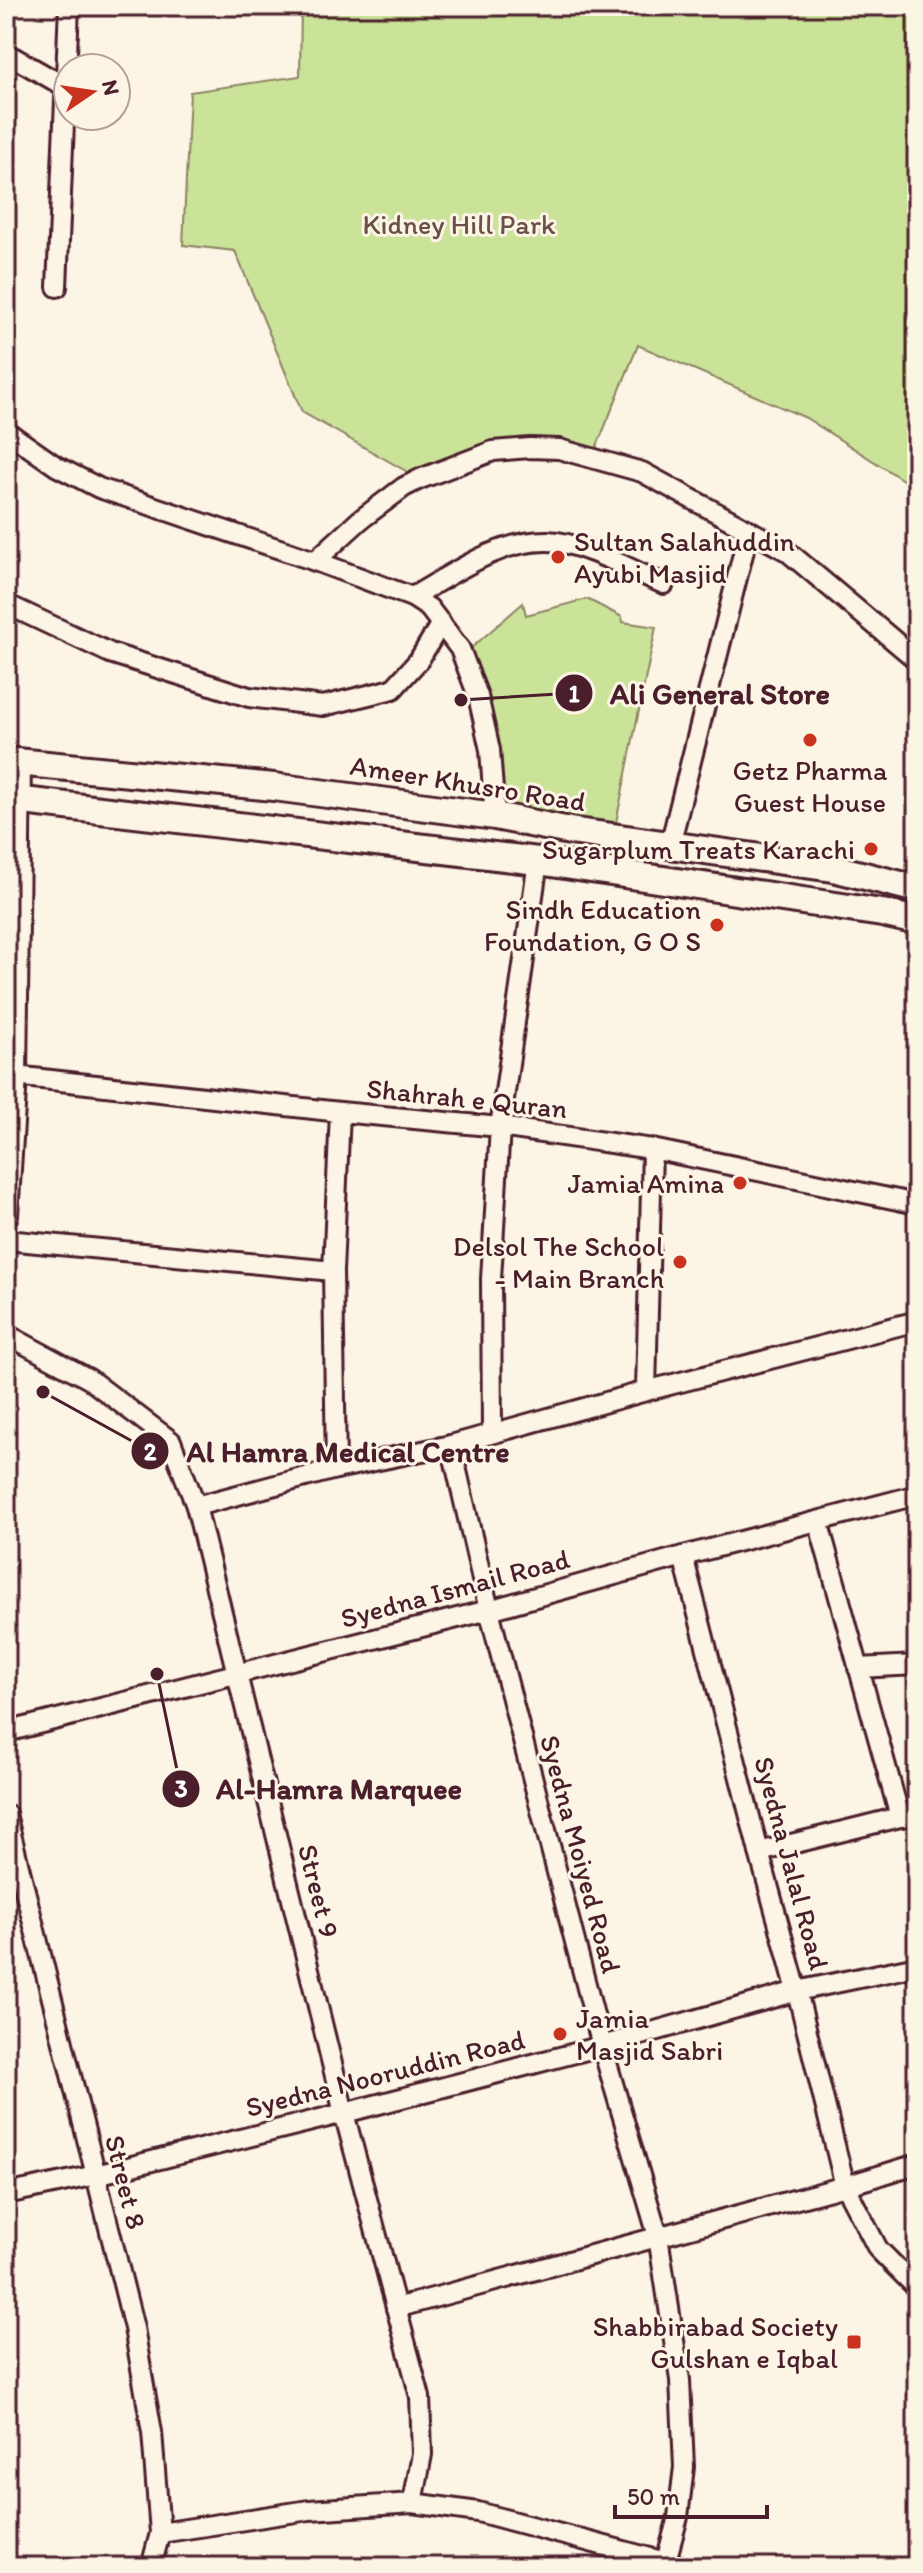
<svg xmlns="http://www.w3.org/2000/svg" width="923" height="2573" font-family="Itim,sans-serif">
<rect width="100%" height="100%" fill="#fcf5e5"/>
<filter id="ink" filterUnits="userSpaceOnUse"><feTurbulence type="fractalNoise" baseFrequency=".0125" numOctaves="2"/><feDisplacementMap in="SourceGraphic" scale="16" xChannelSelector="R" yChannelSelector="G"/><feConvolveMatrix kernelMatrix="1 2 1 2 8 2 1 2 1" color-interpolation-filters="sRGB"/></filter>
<g filter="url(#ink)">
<g fill="#cbe399" stroke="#8a8162" stroke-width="2">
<polygon points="301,6 917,6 917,489 806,418 638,345 593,456 493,451 420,479 302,412 235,251 183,245 190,92 300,76"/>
<polygon points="587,599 622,617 623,622 656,627 613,837 495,816 462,656 523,603 526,615"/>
</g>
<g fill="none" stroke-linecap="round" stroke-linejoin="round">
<defs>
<g id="minor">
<polyline points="6,53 64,86"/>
<polyline points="57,287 69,6"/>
<polyline points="6,431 56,466 99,488 315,561 412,597 429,608 460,649 478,696 490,750 495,816"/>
<polyline points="315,561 360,520 404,487 420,479 493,451 530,448 559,449 642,472 787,551 917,660"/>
<path d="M412,597C453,574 498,540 548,541C582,542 633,571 664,584"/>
<polyline points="6,604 110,653 249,697 323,706 393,689 419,660 441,623"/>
<polyline points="670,845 749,530"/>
<polyline points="6,1075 340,1112 500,1127 652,1149 917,1204"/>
<polyline points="6,1240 333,1271"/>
<polyline points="6,1334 89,1379 171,1441 196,1506 344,2113 420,2397 422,2454 413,2503"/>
<polyline points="646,1391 652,1149"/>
<polyline points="492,1432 491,1279 500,1127 538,861"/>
<polyline points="451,1445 489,1610 602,2046 658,2236 680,2380 684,2467 678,2517 666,2561"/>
<polyline points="336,1469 333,1271 340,1112"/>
<polyline points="196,1506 336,1469 451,1445 646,1391 917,1321"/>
<polyline points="818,1521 900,1817"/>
<polyline points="683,1556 759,1852 797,1991 845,2186 878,2249 917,2288"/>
<polyline points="858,1668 917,1665"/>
<polyline points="6,1732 489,1610 683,1556 917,1495"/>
<polyline points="6,1814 134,2328 152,2432 160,2533 151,2567"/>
<polyline points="759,1852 900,1817 917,1816"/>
<polyline points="6,2194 96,2175 344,2113 602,2046 797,1991 917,1966"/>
<polyline points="396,2308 845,2186 917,2164"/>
<polyline points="160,2533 309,2510 413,2503 478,2512 684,2567"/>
</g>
<polyline id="tertiary" points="6,1215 15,1076 19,762"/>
<g id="secondary">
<polyline points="6,761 274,787 495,816 570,831 833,868 917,889"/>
<polyline points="6,799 538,861 882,913 917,921"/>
</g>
</defs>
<use href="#minor" stroke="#4a1f2b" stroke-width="24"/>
<use href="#tertiary" stroke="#4a1f2b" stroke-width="28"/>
<use href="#secondary" stroke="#4a1f2b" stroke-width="32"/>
<use href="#minor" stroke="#fcf5e5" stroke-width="18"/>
<use href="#tertiary" stroke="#fcf5e5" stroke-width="22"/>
<use href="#secondary" stroke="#fcf5e5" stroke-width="26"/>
</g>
</g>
<g fill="#c8321e" stroke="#fcf5e5" stroke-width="3">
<circle cx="558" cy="557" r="8"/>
<circle cx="810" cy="740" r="8"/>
<circle cx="871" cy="849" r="8"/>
<circle cx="717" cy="925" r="8"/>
<circle cx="740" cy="1183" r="8"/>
<circle cx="680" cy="1262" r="8"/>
<circle cx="560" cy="2034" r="8"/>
<rect x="846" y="2334" width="16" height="16" rx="4"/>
</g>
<g text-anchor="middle" stroke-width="6" stroke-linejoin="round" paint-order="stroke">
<g font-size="28" fill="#6a5046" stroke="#fcf5e5">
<text x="459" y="234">Kidney Hill Park</text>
</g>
<g font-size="28" fill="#4a1f2b" stroke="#fcf5e5" text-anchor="end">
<text x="574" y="551" text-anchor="start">Sultan Salahuddin<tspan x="574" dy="32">Ayubi Masjid</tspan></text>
<text x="810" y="780" text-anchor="middle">Getz Pharma<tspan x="810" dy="32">Guest House</tspan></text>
<text x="855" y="859">Sugarplum Treats Karachi</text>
<text x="701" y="919">Sindh Education<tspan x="701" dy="32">Foundation, G O S</tspan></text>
<text x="724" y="1193">Jamia Amina</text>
<text x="664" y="1256">Delsol The School<tspan x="664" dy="32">- Main Branch</tspan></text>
<text x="576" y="2028" text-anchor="start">Jamia<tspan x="576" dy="32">Masjid Sabri</tspan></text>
<text x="838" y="2336">Shabbirabad Society<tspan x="838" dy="32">Gulshan e Iqbal</tspan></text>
</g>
<g font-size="28" fill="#4a1f2b" stroke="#fcf5e5">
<text transform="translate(468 783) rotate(9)" y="10">Ameer Khusro Road</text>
<text transform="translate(467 1098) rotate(6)" y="10">Shahrah e Quran</text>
<text transform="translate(455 1588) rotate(-15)" y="10">Syedna Ismail Road</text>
<text transform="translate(581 1854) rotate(75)" y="10">Syedna Moiyed Road</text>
<text transform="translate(792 1863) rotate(75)" y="10">Syedna Jalal Road</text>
<text transform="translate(319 1891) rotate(76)" y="10">Street 9</text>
<text transform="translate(385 2073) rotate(-14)" y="10">Syedna Nooruddin Road</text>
<text transform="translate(126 2182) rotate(76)" y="10">Street 8</text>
</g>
</g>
<path fill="none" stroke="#4a1f2b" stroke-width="3" d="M461 700L574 693M43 1392L150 1451M157 1674L181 1789"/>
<g fill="#4a1f2b" stroke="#fcf5e5" stroke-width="3">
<circle cx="461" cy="700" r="8"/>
<circle cx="43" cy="1392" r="8"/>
<circle cx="157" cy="1674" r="8"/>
<circle cx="574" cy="693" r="20"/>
<circle cx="150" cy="1451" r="20"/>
<circle cx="181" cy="1789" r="20"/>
</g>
<g font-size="24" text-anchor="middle" font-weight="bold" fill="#fff">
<text x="574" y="702">1</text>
<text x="150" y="1460">2</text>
<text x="181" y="1797">3</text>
</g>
<g font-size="30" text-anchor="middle" font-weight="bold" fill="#4a1f2b" stroke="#fcf5e5" stroke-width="6" stroke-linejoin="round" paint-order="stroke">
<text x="720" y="704">Ali General Store</text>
<text x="348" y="1462">Al Hamra Medical Centre</text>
<text x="339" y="1799">Al-Hamra Marquee</text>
</g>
<rect width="923" height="2573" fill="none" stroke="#fcf5e5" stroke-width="32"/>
<rect x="16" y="16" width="891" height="2541" fill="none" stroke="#4a1f2b" stroke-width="3" filter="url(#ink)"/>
<g transform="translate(92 92) rotate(77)"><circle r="38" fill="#fcf5e5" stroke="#b59f9b" stroke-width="2"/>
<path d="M0-6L14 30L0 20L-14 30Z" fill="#c8321e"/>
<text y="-12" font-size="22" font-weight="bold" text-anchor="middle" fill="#4a1f2b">N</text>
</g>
<path d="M615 2505v12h152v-12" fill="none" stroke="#4a1f2b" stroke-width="4"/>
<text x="627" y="2505" font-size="24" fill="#4a1f2b" stroke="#fcf5e5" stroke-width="6" paint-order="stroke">50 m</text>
</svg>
